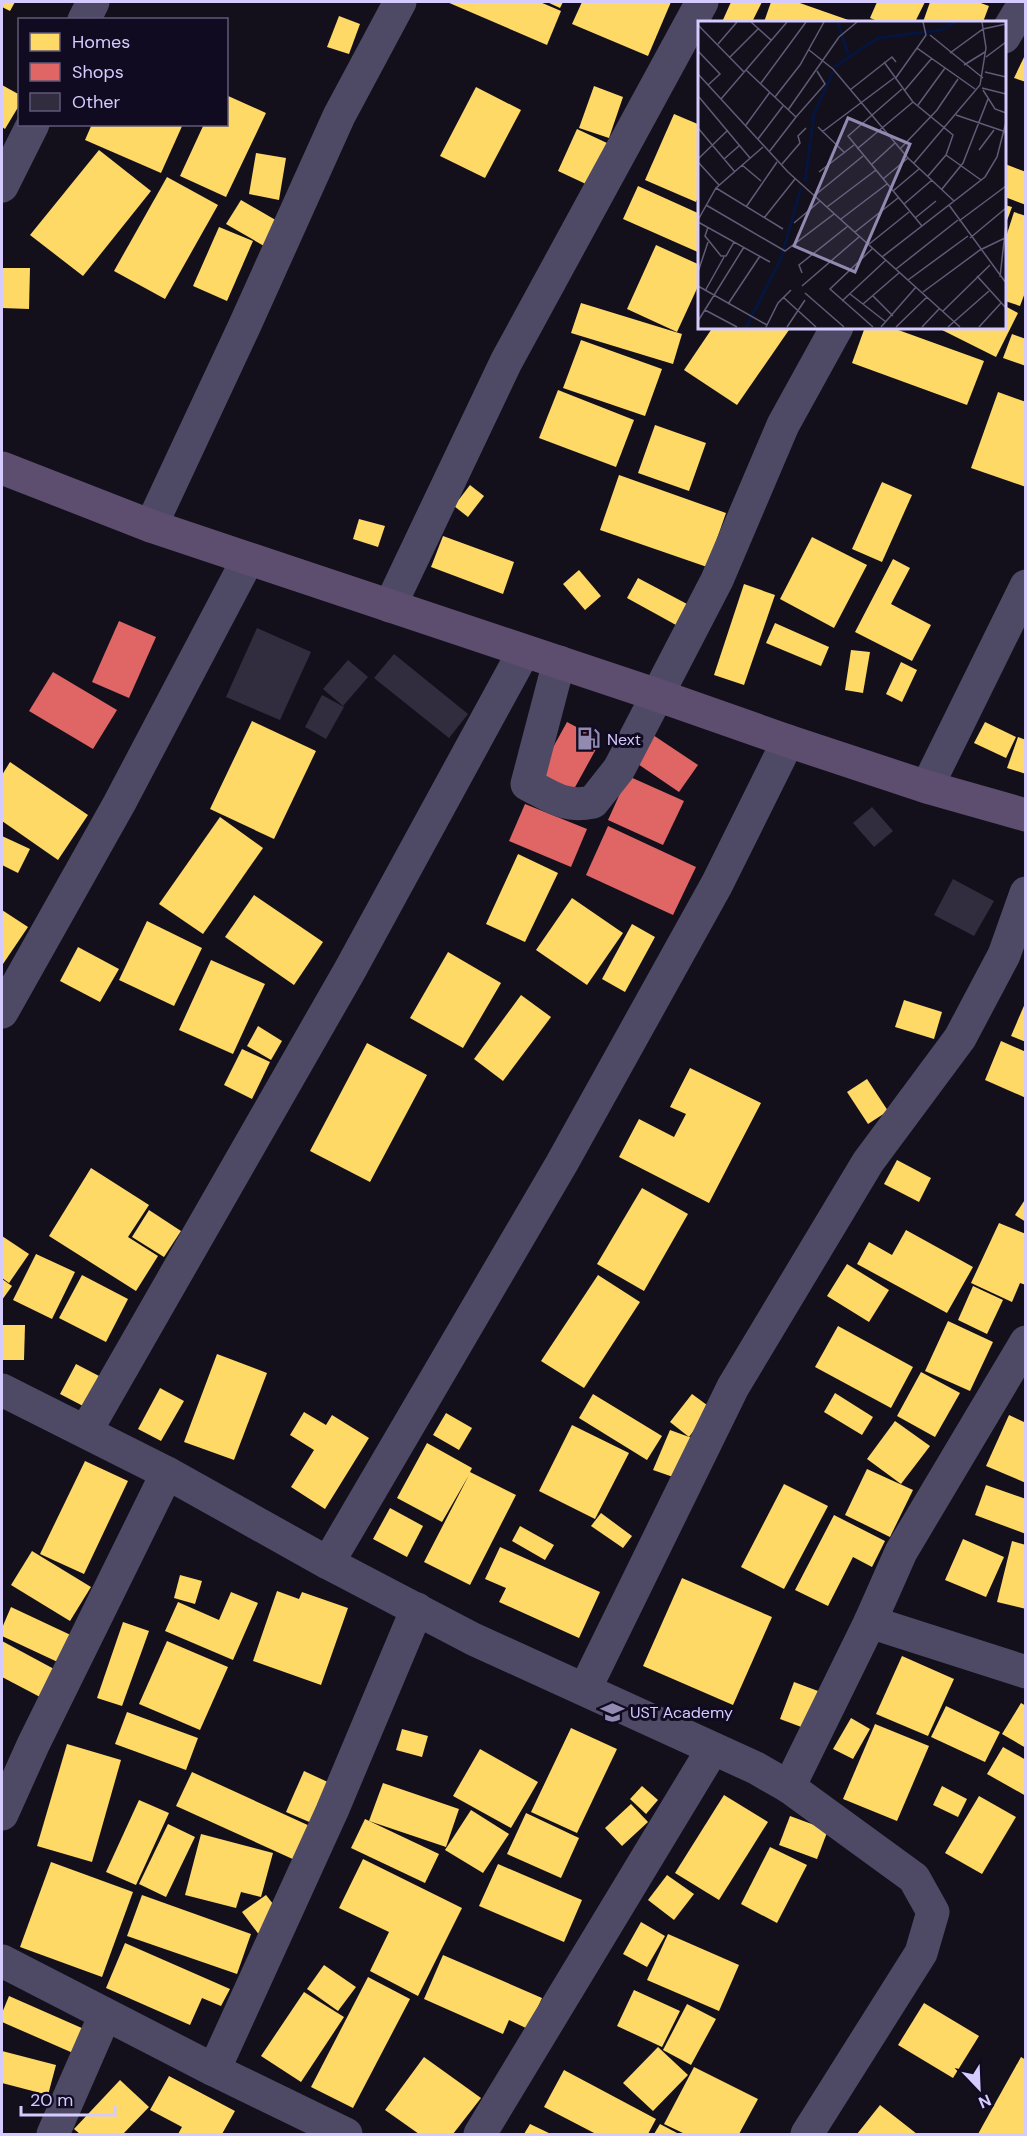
<svg xmlns="http://www.w3.org/2000/svg" width="1027" height="2136" font-family="'DM Sans',sans-serif">
<rect width="100%" height="100%" fill="#13101c"/>
<g fill="#ffd966">
<polygon points="2,2 15,2 10,11 2,7"/>
<polygon points="447,2 540,2 561,11 547,45"/>
<polygon points="547,2 563,2 560,8"/>
<polygon points="582,2 671,2 648,56 572,24"/>
<polygon points="731,2 762,2 752,22 722,22"/>
<polygon points="771,2 797,2 854,22 764,22"/>
<polygon points="877,2 925,2 915,22 880,22 870,18"/>
<polygon points="930,2 978,2 989,6 983,22 923,22"/>
<polygon points="339,16 360,24 349,54 327,47"/>
<polygon points="1026,53 1026,82 1014,78"/>
<polygon points="2,85 20,95 20,104 5,129 2,127"/>
<polygon points="594,86 623,97 609,138 579,128"/>
<polygon points="476,87 521,110 485,178 440,156"/>
<polygon points="226,95 266,113 226,197 180,176 204,124 226,124"/>
<polygon points="674,114 700,125 700,192 696,202 645,180"/>
<polygon points="92,124 183,124 161,173 85,140"/>
<polygon points="577,129 607,143 588,185 558,171"/>
<polygon points="99,150 151,191 83,276 30,235"/>
<polygon points="256,153 286,158 279,200 249,194"/>
<polygon points="1005,164 1026,172 1026,205 1005,197"/>
<polygon points="167,177 218,205 165,299 114,271"/>
<polygon points="638,186 700,214 700,253 623,219"/>
<polygon points="241,200 279,222 264,246 226,224"/>
<polygon points="1005,205 1012,207 1005,226"/>
<polygon points="1014,212 1026,216 1026,290 1020,306 1005,301 1005,240"/>
<polygon points="219,227 253,241 227,301 193,286"/>
<polygon points="656,245 700,265 700,282 677,332 627,309"/>
<polygon points="2,268 30,268 29,309 2,308"/>
<polygon points="581,303 682,334 673,364 571,333"/>
<polygon points="1005,306 1018,313 996,357 942,330 944,327 1005,327"/>
<polygon points="713,327 791,327 737,405 684,370"/>
<polygon points="865,327 890,327 984,361 967,405 852,363"/>
<polygon points="1012,334 1026,339 1026,366 1003,358"/>
<polygon points="581,340 662,369 645,416 563,388"/>
<polygon points="558,390 634,420 616,467 539,438"/>
<polygon points="998,392 1026,402 1026,487 971,468"/>
<polygon points="655,425 706,443 689,491 638,473"/>
<polygon points="619,475 726,513 707,567 600,530"/>
<polygon points="882,482 912,495 882,562 852,549"/>
<polygon points="470,485 484,496 468,517 454,506"/>
<polygon points="359,519 385,526 378,547 353,539"/>
<polygon points="443,536 514,562 503,594 431,567"/>
<polygon points="812,537 867,565 834,628 780,599"/>
<polygon points="893,559 910,568 891,604 931,625 912,661 855,632"/>
<polygon points="579,570 601,596 585,610 563,584"/>
<polygon points="638,578 687,604 676,625 627,598"/>
<polygon points="744,584 775,595 744,685 714,675"/>
<polygon points="775,623 829,647 821,666 766,643"/>
<polygon points="851,650 870,652 863,693 845,690"/>
<polygon points="901,662 917,670 902,702 886,694"/>
<polygon points="252,721 316,751 274,839 210,809"/>
<polygon points="985,722 1016,737 1006,758 974,743"/>
<polygon points="1018,737 1026,740 1026,774 1007,768"/>
<polygon points="10,762 88,815 58,860 2,821 2,775"/>
<polygon points="220,817 263,848 203,934 159,904"/>
<polygon points="2,836 30,849 18,873 2,865"/>
<polygon points="518,854 558,873 525,942 486,924"/>
<polygon points="254,895 323,942 294,985 225,937"/>
<polygon points="572,898 623,933 587,985 536,950"/>
<polygon points="2,910 28,927 3,964 2,963"/>
<polygon points="147,921 202,948 174,1006 119,980"/>
<polygon points="632,924 655,937 625,992 602,979"/>
<polygon points="78,947 119,969 100,1002 60,981"/>
<polygon points="448,952 501,983 463,1048 410,1018"/>
<polygon points="211,960 265,984 233,1054 179,1030"/>
<polygon points="521,995 551,1017 503,1081 474,1059"/>
<polygon points="904,1000 942,1012 934,1039 895,1027"/>
<polygon points="1026,1001 1026,1042 1011,1036"/>
<polygon points="258,1026 282,1041 271,1060 247,1046"/>
<polygon points="1001,1041 1026,1052 1026,1098 985,1080"/>
<polygon points="367,1043 427,1075 370,1182 310,1151"/>
<polygon points="242,1049 270,1062 252,1099 224,1085"/>
<polygon points="690,1068 761,1103 709,1203 619,1157 639,1119 674,1137 686,1114 670,1107"/>
<polygon points="867,1079 888,1111 868,1124 847,1092"/>
<polygon points="897,1160 931,1178 919,1202 884,1184"/>
<polygon points="91,1168 149,1205 128,1237 158,1256 136,1291 49,1236"/>
<polygon points="642,1188 688,1214 644,1291 597,1264"/>
<polygon points="1026,1198 1026,1222 1015,1215"/>
<polygon points="149,1210 181,1231 164,1257 132,1237"/>
<polygon points="999,1223 1026,1234 1026,1285 1020,1283 1012,1302 971,1283"/>
<polygon points="906,1230 973,1267 947,1313 857,1264 869,1242 892,1255"/>
<polygon points="2,1236 29,1254 9,1283 2,1278"/>
<polygon points="36,1254 75,1272 52,1319 13,1300"/>
<polygon points="847,1264 889,1290 869,1322 827,1296"/>
<polygon points="82,1275 128,1299 106,1342 59,1318"/>
<polygon points="598,1275 640,1302 584,1388 541,1361"/>
<polygon points="2,1279 12,1286 2,1300"/>
<polygon points="973,1286 1003,1300 987,1334 958,1320"/>
<polygon points="948,1321 993,1342 970,1391 925,1371"/>
<polygon points="2,1325 25,1325 24,1360 2,1360"/>
<polygon points="838,1326 913,1367 891,1408 815,1367"/>
<polygon points="217,1354 267,1373 234,1460 184,1442"/>
<polygon points="76,1364 99,1376 83,1406 60,1394"/>
<polygon points="921,1372 960,1393 935,1437 897,1416"/>
<polygon points="160,1388 184,1401 161,1441 138,1429"/>
<polygon points="835,1393 873,1417 862,1435 824,1412"/>
<polygon points="593,1394 662,1436 647,1460 579,1418"/>
<polygon points="692,1394 711,1408 689,1437 670,1422"/>
<polygon points="304,1412 326,1425 332,1415 369,1438 325,1509 291,1487 314,1450 290,1435"/>
<polygon points="446,1413 472,1428 459,1450 433,1435"/>
<polygon points="1009,1415 1026,1423 1026,1483 986,1466"/>
<polygon points="895,1421 930,1446 901,1484 867,1459"/>
<polygon points="572,1425 629,1453 595,1519 539,1491"/>
<polygon points="670,1430 692,1438 676,1478 653,1470"/>
<polygon points="427,1443 472,1468 470,1472 516,1495 470,1585 424,1562 469,1475 442,1522 397,1498"/>
<polygon points="85,1461 128,1481 84,1574 40,1554"/>
<polygon points="867,1469 913,1490 890,1537 845,1515"/>
<polygon points="784,1484 828,1506 784,1589 741,1567"/>
<polygon points="986,1485 1026,1499 1026,1534 975,1515"/>
<polygon points="390,1508 423,1526 407,1557 373,1539"/>
<polygon points="601,1513 632,1536 623,1548 591,1526"/>
<polygon points="834,1515 885,1541 872,1567 853,1557 828,1606 795,1590"/>
<polygon points="520,1526 554,1545 545,1560 512,1541"/>
<polygon points="963,1539 1004,1557 986,1597 945,1580"/>
<polygon points="1012,1541 1026,1545 1026,1609 997,1602"/>
<polygon points="500,1547 600,1592 579,1638 499,1602 506,1588 485,1579"/>
<polygon points="32,1551 91,1587 70,1621 11,1585"/>
<polygon points="180,1575 202,1581 195,1604 174,1598"/>
<polygon points="682,1578 772,1617 733,1705 643,1666"/>
<polygon points="277,1591 299,1599 302,1592 348,1608 321,1685 253,1661"/>
<polygon points="231,1592 258,1603 233,1660 165,1631 178,1602 219,1620"/>
<polygon points="11,1607 77,1638 64,1665 2,1636 2,1628"/>
<polygon points="123,1622 149,1631 122,1706 97,1698"/>
<polygon points="2,1641 54,1669 40,1697 2,1677"/>
<polygon points="167,1641 228,1667 200,1730 139,1704"/>
<polygon points="902,1656 954,1679 928,1736 876,1714"/>
<polygon points="794,1682 818,1691 804,1728 780,1719"/>
<polygon points="1021,1703 1026,1706 1026,1748 1002,1734"/>
<polygon points="946,1706 1000,1732 985,1762 931,1737"/>
<polygon points="127,1712 198,1738 186,1770 115,1744"/>
<polygon points="851,1718 870,1729 853,1759 833,1749"/>
<polygon points="875,1724 929,1746 897,1821 843,1799"/>
<polygon points="571,1728 617,1749 577,1833 531,1812"/>
<polygon points="402,1729 428,1736 422,1757 396,1750"/>
<polygon points="67,1744 121,1760 92,1862 37,1846"/>
<polygon points="1003,1747 1026,1760 1026,1796 987,1774"/>
<polygon points="480,1749 538,1782 511,1828 453,1796"/>
<polygon points="304,1771 332,1784 314,1824 286,1812"/>
<polygon points="192,1772 312,1827 297,1861 176,1806"/>
<polygon points="383,1783 459,1809 446,1847 369,1821"/>
<polygon points="642,1786 658,1800 646,1814 630,1799"/>
<polygon points="942,1786 967,1799 958,1817 933,1805"/>
<polygon points="724,1795 768,1822 719,1900 675,1873"/>
<polygon points="979,1796 1016,1817 982,1874 945,1853"/>
<polygon points="139,1800 169,1813 136,1885 106,1872"/>
<polygon points="631,1804 648,1822 622,1846 605,1828"/>
<polygon points="471,1810 509,1834 483,1873 445,1850"/>
<polygon points="526,1813 579,1838 561,1878 507,1854"/>
<polygon points="790,1816 828,1830 817,1859 779,1845"/>
<polygon points="365,1819 439,1854 425,1883 351,1848"/>
<polygon points="168,1824 195,1837 166,1897 139,1884"/>
<polygon points="201,1834 273,1853 261,1897 241,1892 236,1908 185,1895"/>
<polygon points="770,1847 807,1865 777,1923 741,1904"/>
<polygon points="363,1859 462,1908 418,1996 370,1971 389,1932 339,1908"/>
<polygon points="51,1862 133,1892 102,1977 20,1947"/>
<polygon points="498,1864 582,1900 564,1942 479,1906"/>
<polygon points="667,1875 694,1894 674,1920 648,1900"/>
<polygon points="142,1895 251,1934 237,1974 127,1936"/>
<polygon points="266,1895 284,1918 260,1936 242,1912"/>
<polygon points="641,1922 665,1936 647,1967 623,1954"/>
<polygon points="668,1934 739,1965 719,2011 647,1980"/>
<polygon points="125,1943 230,1989 221,2006 202,1998 190,2025 106,1988"/>
<polygon points="443,1955 542,1998 528,2029 509,2020 503,2034 424,1999"/>
<polygon points="324,1965 356,1987 338,2011 307,1989"/>
<polygon points="368,1977 410,1999 353,2108 311,2087"/>
<polygon points="634,1990 680,2011 662,2047 617,2026"/>
<polygon points="304,1992 344,2017 301,2082 261,2056"/>
<polygon points="9,1996 84,2029 73,2053 2,2022 2,2013"/>
<polygon points="924,2003 979,2036 953,2078 898,2045"/>
<polygon points="687,2004 716,2019 691,2065 663,2050"/>
<polygon points="658,2047 688,2075 653,2111 623,2083"/>
<polygon points="2,2051 56,2065 48,2095 2,2083"/>
<polygon points="424,2057 481,2098 453,2134 419,2134 385,2110"/>
<polygon points="1021,2057 1026,2060 1026,2134 978,2134"/>
<polygon points="694,2067 758,2099 739,2134 685,2134 664,2124"/>
<polygon points="564,2070 656,2119 648,2134 596,2134 544,2107"/>
<polygon points="169,2076 235,2111 222,2134 178,2134 182,2127 150,2110"/>
<polygon points="120,2080 149,2107 123,2134 80,2134 74,2129"/>
<polygon points="880,2105 917,2134 857,2134"/>
<polygon points="530,2124 551,2134 524,2134"/>
<polygon points="660,2124 679,2134 654,2134"/>
</g>
<g fill="#e06666">
<polygon points="119,621 156,637 129,698 92,682"/>
<polygon points="53,672 117,710 93,749 29,711"/>
<polygon points="567,722 601,740 568,800 534,782"/>
<polygon points="653,735 698,765 679,792 635,762"/>
<polygon points="628,776 684,801 663,845 608,820"/>
<polygon points="525,804 587,829 571,867 509,841"/>
<polygon points="608,826 696,867 673,915 586,875"/>
</g>
<g fill="#312d3f">
<polygon points="257,628 311,652 280,720 226,697"/>
<polygon points="394,654 468,714 449,738 374,678"/>
<polygon points="348,660 368,677 343,706 323,689"/>
<polygon points="322,695 344,707 326,739 305,727"/>
<polygon points="872,807 893,831 874,847 853,823"/>
<polygon points="953,879 994,901 974,936 934,915"/>
</g>
<g fill="none" stroke-linecap="round" stroke-linejoin="round">
<g stroke="#4e4a66" stroke-width="33">
<polyline points="84,20 93,2"/>
<polyline points="1004,37 1025,2"/>
<polyline points="2,186 33,124"/>
<polyline points="151,526 244,327 339,116 400,2"/>
<polyline points="390,606 506,362 702,2"/>
<path d="M559,662L527,784C552,797 564,808 593,802L619,769L717,580L783,425L837,327"/>
<polyline points="927,787 1026,586"/>
<polyline points="2,1012 119,804 248,559"/>
<polyline points="2,1390 167,1473 328,1563 473,1639 756,1768 789,1787 914,1878 933,1912 921,1953 807,2134"/>
<polyline points="86,1431 350,970 524,651"/>
<polyline points="328,1563 562,1163 717,884 788,741"/>
<polyline points="870,1622 1026,1672"/>
<polyline points="585,1689 733,1387 868,1162 960,1038 1004,955 1026,893"/>
<polyline points="789,1787 870,1622 901,1552 1026,1342"/>
<polyline points="2,1814 33,1745 167,1473"/>
<polyline points="2,1961 214,2070 346,2134"/>
<polyline points="214,2070 332,1811 417,1609"/>
<polyline points="53,2134 105,2015"/>
<polyline points="480,2134 712,1750"/>
</g>
<polyline stroke="#5d4d6f" stroke-width="33" points="2,468 151,526 657,695 788,741 927,787 1026,815"/>
</g>
<defs>
<symbol id="fuel-bare" viewBox="-9 -9 18 18"><path d="M-5.5-6h7V0h2V4h1.3V-2.5L3-4.5l.8-.8L6-3V5H2.5V1h-1V6h-7ZM-4.2-4.7v3.2H.2V-4.7Z" fill="#928ab0" stroke="#110b21" stroke-width="2.5" paint-order="stroke"/></symbol>
<symbol id="school-bare" viewBox="-9 -9 18 18"><path d="M0-5L7-2L0 1L-7-2ZM-4 1L0 2.5L4 1V4Q0 6-4 4Z" fill="#928ab0" stroke="#110b21" stroke-width="2.5" paint-order="stroke"/></symbol>
</defs>
<g fill-rule="evenodd">
<use href="#fuel-bare" x="572" y="722" width="33" height="33"/>
<use href="#school-bare" x="596" y="1696" width="33" height="33"/>
</g>
<g text-anchor="middle" stroke-width="6" stroke-linejoin="round" paint-order="stroke">
<g font-size="16" fill="#d6cbff" stroke="#110b21" text-anchor="start">
<text x="607" y="745">Next</text>
<text x="630" y="1718">UST Academy</text>
</g>
</g>
<g transform="translate(698 21)">
<rect width="308" height="308" fill="#13101c"/>
<path fill="none" stroke="#05153e" stroke-width="3" d="M140,1L150,34M136,46L180,17L243,9L258,1M107,161L116,93L135,51M48,306L83,238L103,167"/>
<path fill="none" stroke="#615b77" stroke-width="1.5" d="M53,1L73,19M225,1L228,14L219,27L277,68M0,4L46,51M232,14L285,57M20,23L39,1M111,29L135,48L210,137L256,180M0,30L22,53L10,64M252,32L285,8L308,3M32,36L61,7M288,36L308,21M186,41L215,81L255,114L248,134L230,155M266,44L287,31M48,49L98,96L71,131M287,51L308,56M0,53L90,151L262,306M197,58L219,27M63,62L108,1M284,67L308,73M204,68L150,115L224,205M152,69L194,36L198,41M285,69L297,88L308,92M206,70L234,37M1,76L52,137M77,76L102,44L126,1M23,78L89,1M220,84L247,47M90,89L141,16L159,1M258,94L308,111M98,96L127,63L119,50M48,104L72,71M120,106L147,132M0,107L37,151M124,111L196,57M60,118L85,85M159,128L215,81M202,128L239,89L260,58M281,129L296,109M248,134L283,159M0,138L30,109M26,138L42,124M0,141L21,164M216,142L282,64L288,27L284,1M84,143L102,122L100,115L108,107M44,144L63,160M173,144L197,122M121,151L156,124M185,158L210,137M18,167L85,208M244,168L265,142L290,78M195,170L221,148M116,175L165,135M206,183L234,159M8,184L87,230L136,193M251,184L308,262M48,186L79,141M129,186L178,149M66,197L97,158M217,197L238,180M143,198L189,163M0,199L18,167L65,126M261,200L308,165M0,201L72,241M96,202L122,180M10,206L7,215L23,235H28L36,221M157,211L200,177M272,217L308,187M170,224L211,191M175,227L132,268L175,306M184,236L287,156L299,136L308,101M198,248L260,199M0,251L10,221M104,252L101,244L150,205M279,255L308,287M302,256L308,203M210,259L270,215M0,265L69,304M104,265L162,215M7,270L26,236M225,271L282,229L307,217M107,272L146,306M152,273L188,301M175,275L195,295M85,276L118,306M144,280L188,239M30,283L62,235M165,283L202,251M7,289L39,306M245,290L292,244M0,300L46,226M68,306L80,282L93,269M89,306L107,279M183,306L218,266M198,306L229,276M224,306L241,288M250,306L291,270M281,306L303,282"/>
<path fill="#928ab0" fill-opacity="0.15" stroke="#928ab0" stroke-width="3" d="M150,97L212,123L157,251L96,225Z"/>
<rect width="308" height="308" fill="none" stroke="#d6cbff" stroke-width="3"/>
</g>
<rect width="1027" height="2136" fill="none" stroke="#d6cbff" stroke-width="6"/>
<rect x="18" y="18" width="210" height="108" fill="#110b21" stroke="#60587a" stroke-width="1.5"/>
<rect x="30" y="33" width="30" height="18" fill="#ffd966" stroke="#60587a" stroke-width="1.5"/>
<text x="72" y="48" font-size="18" fill="#d6cbff">Homes</text>
<rect x="30" y="63" width="30" height="18" fill="#e06666" stroke="#60587a" stroke-width="1.5"/>
<text x="72" y="78" font-size="18" fill="#d6cbff">Shops</text>
<rect x="30" y="93" width="30" height="18" fill="#312d3f" stroke="#60587a" stroke-width="1.5"/>
<text x="72" y="108" font-size="18" fill="#d6cbff">Other</text>
<g transform="translate(979 2088) rotate(157)" stroke="#110b21" stroke-width="4.5" paint-order="stroke">
<path d="M0-4.5L10 22L0 15L-10 22Z" fill="#d6cbff"/>
<text y="-9" font-size="16" font-weight="bold" text-anchor="middle" fill="#d6cbff">N</text>
</g>
<path d="M21 2106v9h94v-9" fill="none" stroke="#d6cbff" stroke-width="3"/>
<text x="30" y="2106" font-size="18" fill="#d6cbff" stroke="#110b21" stroke-width="4.5" paint-order="stroke">20 m</text>
</svg>
